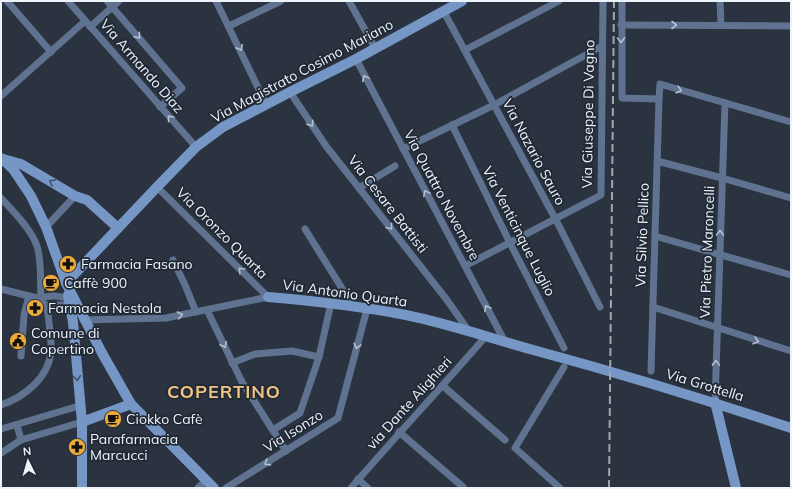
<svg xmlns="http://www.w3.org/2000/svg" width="792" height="489" font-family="Mulish,sans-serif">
<rect width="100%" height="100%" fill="#2a333f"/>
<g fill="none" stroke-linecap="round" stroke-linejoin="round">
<g stroke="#5f7390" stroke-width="7">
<polyline points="7,1 51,52"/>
<polyline points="68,1 196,147"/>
<polyline points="107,1 182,88 160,107"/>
<polyline points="216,1 266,104"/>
<polyline points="349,1 375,48"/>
<polyline points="622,1 622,98 659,99 660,84 791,122"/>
<polyline points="720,1 721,25"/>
<polyline points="444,12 556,220 600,307"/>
<polyline points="621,25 791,26"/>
<polyline points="229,26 281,1"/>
<polyline points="90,27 119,1"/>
<polyline points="465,50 559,1"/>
<polyline points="356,59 505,342"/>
<polyline points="290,92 326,146 447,300 468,330"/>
<polyline points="1,96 85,21"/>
<polyline points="452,125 510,243 564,348"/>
<polyline points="403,149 494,105 602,46"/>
<polyline points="657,161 722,178 791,198"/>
<polyline points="157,187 268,297"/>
<polyline points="359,188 395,166"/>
<path d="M1,198C13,211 31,229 37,246C42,262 40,282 41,299"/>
<polyline points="46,227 75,196"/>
<polyline points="305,229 353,306"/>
<polyline points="655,236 791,275"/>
<polyline points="173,260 185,285 196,312"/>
<polyline points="465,266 601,195 603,1"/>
<path d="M1,289L41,299C42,302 43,303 45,305C48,306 65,304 70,305"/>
<path d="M41,299C49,294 63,296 72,300"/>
<polyline points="653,307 791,351"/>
<polyline points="207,310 242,382 286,451"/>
<polyline points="83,320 166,318 268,297"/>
<polyline points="21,356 24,315 29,296"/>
<polyline points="232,363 255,354 292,351 319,357"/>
<polyline points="651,371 659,99"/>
<polyline points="443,386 505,440"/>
<polyline points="715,402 725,103"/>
<path d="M1,405C24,397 49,378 51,351C52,337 48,320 47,305"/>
<polyline points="17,425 21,440"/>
<polyline points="1,429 79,406"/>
<polyline points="273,430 300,413 319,357 331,303"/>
<polyline points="399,432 463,487"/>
<polyline points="1,453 21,440 82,422"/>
<polyline points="358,479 368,488"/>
<polyline points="198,488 206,480"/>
<polyline points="226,488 338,418 367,309"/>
<path d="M351,488C395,437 442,387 486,336"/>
<polyline points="560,488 515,448 564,367"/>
</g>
<g stroke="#7697c5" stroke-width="10">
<polyline points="1,158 13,169 31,196 46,227 66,283 102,353 131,404 214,488"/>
<polyline points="3,159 21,164 75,196 87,200 118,228"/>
<polyline points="66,283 157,187 196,147 223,127 290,92 356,59 462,1"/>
<polyline points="68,295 73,322 82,422 82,488"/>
<path d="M268,297C314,301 360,306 406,315C450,324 493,339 537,351C622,374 707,400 791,428"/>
<polyline points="715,402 736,488"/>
<polyline points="82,422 131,404"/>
</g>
<polyline stroke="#a0a7b0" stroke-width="2" stroke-dasharray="8 4" stroke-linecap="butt" points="609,488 614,1"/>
</g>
<defs><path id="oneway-chevron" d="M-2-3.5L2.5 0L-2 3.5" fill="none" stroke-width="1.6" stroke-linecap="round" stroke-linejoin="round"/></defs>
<g stroke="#b4c0d0">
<use href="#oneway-chevron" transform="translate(674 25)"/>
<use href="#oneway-chevron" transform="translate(138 36) rotate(49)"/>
<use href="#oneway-chevron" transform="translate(621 40) rotate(89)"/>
<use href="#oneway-chevron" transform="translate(240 48) rotate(64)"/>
<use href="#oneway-chevron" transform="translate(365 78) rotate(-118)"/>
<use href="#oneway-chevron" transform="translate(679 90) rotate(16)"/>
<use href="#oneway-chevron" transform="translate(170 118) rotate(-131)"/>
<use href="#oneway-chevron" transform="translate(311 124) rotate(56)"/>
<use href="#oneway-chevron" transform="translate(426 193) rotate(-118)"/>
<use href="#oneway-chevron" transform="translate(390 227) rotate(52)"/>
<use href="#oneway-chevron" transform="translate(720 233) rotate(-89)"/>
<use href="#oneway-chevron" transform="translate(241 270) rotate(-135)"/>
<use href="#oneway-chevron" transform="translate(487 308) rotate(-118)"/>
<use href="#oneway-chevron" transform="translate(180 315) rotate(-11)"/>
<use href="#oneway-chevron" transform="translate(756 341) rotate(18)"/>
<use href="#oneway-chevron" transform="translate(224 345) rotate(65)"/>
<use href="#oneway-chevron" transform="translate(357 346) rotate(105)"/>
<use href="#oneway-chevron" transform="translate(716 363) rotate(-88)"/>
<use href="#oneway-chevron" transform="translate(267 463) rotate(148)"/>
</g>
<g stroke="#3e5067">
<use href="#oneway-chevron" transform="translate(52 182) rotate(-150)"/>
<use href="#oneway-chevron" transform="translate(77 378) rotate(86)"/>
</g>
<defs>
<symbol id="pharmacy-disc" viewBox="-11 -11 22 22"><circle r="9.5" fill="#ebaa39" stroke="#202935"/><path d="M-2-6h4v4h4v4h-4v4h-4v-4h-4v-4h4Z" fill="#111"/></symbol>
<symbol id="cafe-disc" viewBox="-11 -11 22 22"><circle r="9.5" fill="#ebaa39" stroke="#202935"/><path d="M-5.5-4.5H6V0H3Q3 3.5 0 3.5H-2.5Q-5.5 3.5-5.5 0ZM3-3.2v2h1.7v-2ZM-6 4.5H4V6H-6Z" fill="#111"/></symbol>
<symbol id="civic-disc" viewBox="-11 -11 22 22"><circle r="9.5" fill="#ebaa39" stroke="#202935"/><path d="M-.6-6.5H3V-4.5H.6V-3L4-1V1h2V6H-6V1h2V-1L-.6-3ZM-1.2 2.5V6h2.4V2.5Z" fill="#111"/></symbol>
</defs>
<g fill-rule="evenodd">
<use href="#pharmacy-disc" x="58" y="254" width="20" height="20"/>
<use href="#cafe-disc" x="41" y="273" width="20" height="20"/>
<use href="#pharmacy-disc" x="25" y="298" width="20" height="20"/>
<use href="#civic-disc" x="8" y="331" width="20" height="20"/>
<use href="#cafe-disc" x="103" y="409" width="20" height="20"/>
<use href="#pharmacy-disc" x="67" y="437" width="20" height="20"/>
</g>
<g text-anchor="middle" stroke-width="3.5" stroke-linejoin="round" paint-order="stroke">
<g font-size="14" fill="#edf3fb" stroke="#202935">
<text transform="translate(142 66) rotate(49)" y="5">Via Armando Diaz</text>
<text transform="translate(302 71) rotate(-28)" y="5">Via Magistrato Cosimo Mariano</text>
<text transform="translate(588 114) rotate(-89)" y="5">Via Giuseppe Di Vagno</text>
<text transform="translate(534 152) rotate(62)" y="5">Via Nazario Sauro</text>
<text transform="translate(442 195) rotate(62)" y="5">Via Quattro Novembre</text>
<text transform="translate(388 204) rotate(52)" y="5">Via Cesare Battisti</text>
<text transform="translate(519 231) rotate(63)" y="5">Via Venticinque Luglio</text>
<text transform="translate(222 233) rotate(45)" y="5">Via Oronzo Quarta</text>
<text transform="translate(642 235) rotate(-88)" y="5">Via Silvio Pellico</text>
<text transform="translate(707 252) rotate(-88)" y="5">Via Pietro Maroncelli</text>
<text transform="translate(345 293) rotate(8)" y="5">Via Antonio Quarta</text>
<text transform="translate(705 385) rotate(17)" y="5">Via Grottella</text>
<text transform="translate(409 403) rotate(-48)" y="5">via Dante Alighieri</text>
<text transform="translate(293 431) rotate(-32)" y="5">Via Isonzo</text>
</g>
<g font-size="14" fill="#edf3fb" stroke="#202935" text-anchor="start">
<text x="81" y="269">Farmacia Fasano</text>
<text x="64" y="288">Caffè 900</text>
<text x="48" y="313">Farmacia Nestola</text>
<text x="31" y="338">Comune di<tspan x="31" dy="16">Copertino</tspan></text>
<text x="126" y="424">Ciokko Cafè</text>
<text x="90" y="444">Parafarmacia<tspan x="90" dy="16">Marcucci</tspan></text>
</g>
<g font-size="18" font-weight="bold" letter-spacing="1" fill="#f1c380" stroke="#202935">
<text x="224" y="398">COPERTINO</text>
</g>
</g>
<rect width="792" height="489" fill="none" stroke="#edf3fb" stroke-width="4"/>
<g transform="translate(28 461) rotate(355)" stroke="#202935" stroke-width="3" paint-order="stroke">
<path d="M0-3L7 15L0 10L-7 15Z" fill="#edf3fb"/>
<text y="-6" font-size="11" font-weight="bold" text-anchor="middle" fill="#edf3fb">N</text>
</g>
</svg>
